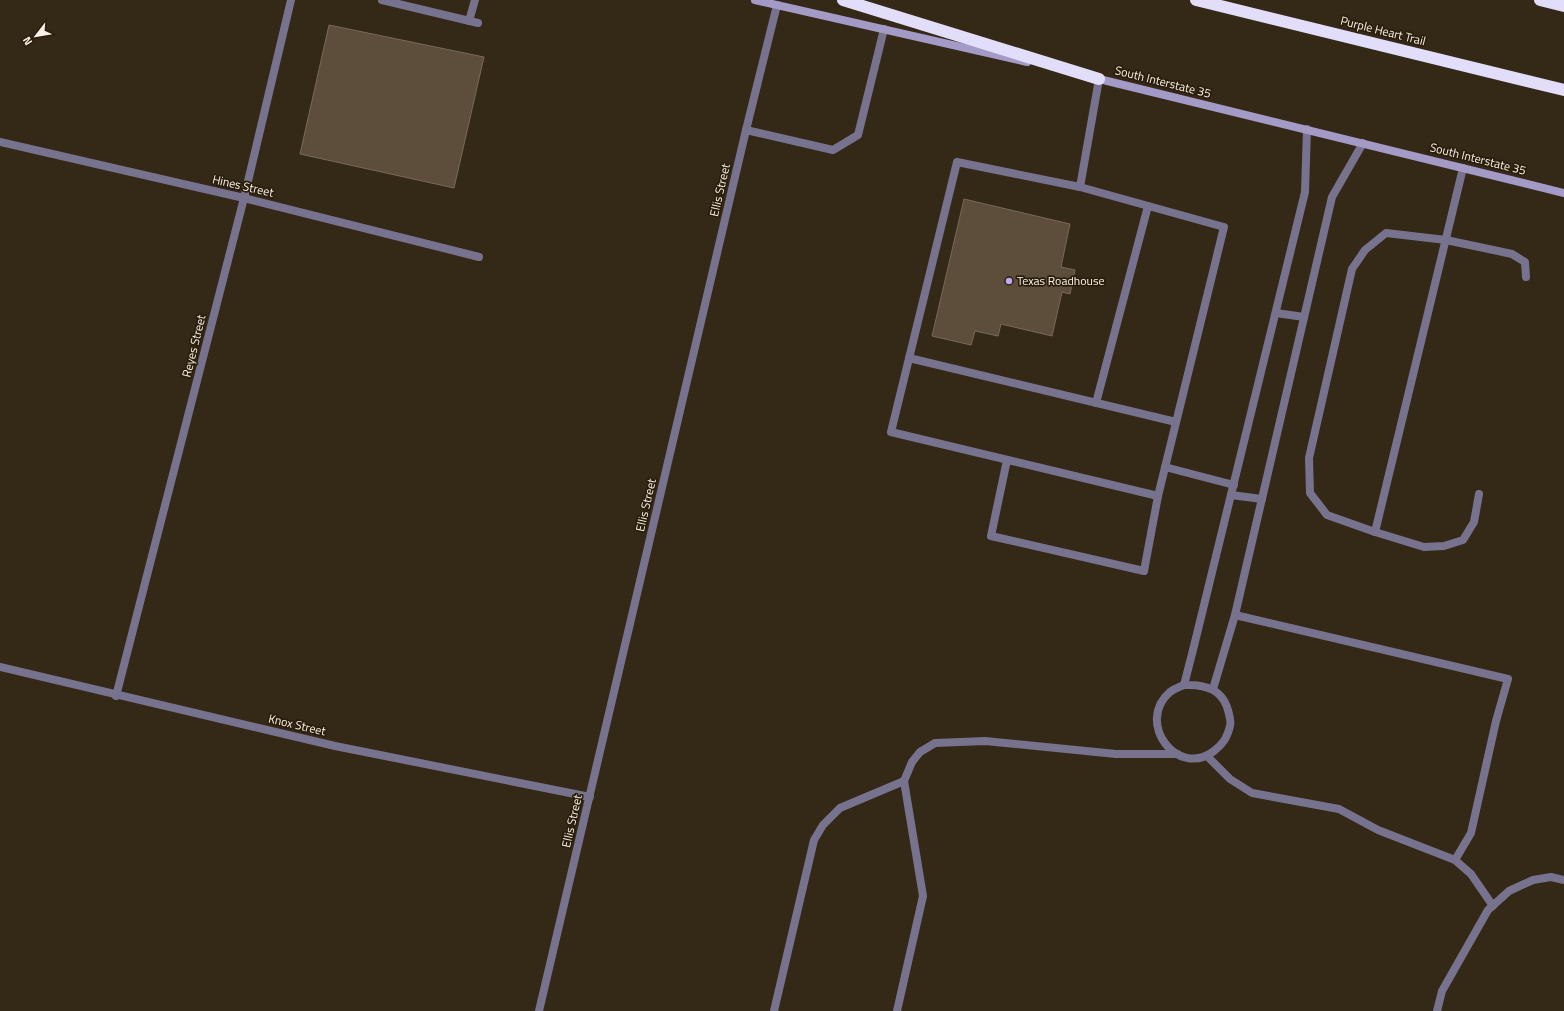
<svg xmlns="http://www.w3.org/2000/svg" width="1564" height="1011" font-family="'Titillium Web',sans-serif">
<rect width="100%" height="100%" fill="#342816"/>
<g fill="#5c4e3b" stroke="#796a57">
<polygon points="329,25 484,57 454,188 300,154"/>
<polygon points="964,199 1070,224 1061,267 1075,270 1070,294 1062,292 1052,336 1001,324 998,336 975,331 971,345 932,336"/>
</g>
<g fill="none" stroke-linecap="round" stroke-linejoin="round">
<g stroke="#77728d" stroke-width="8">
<polyline points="382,0 478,23"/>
<polyline points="469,21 475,0"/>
<polyline points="746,130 833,150 858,135 884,29"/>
<polygon points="957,162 1080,187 1224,227 1158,496 891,432"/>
<polyline points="1080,187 1099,79"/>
<polyline points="1276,313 1304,317"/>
<polyline points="909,358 1176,422"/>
<polyline points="1096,403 1148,206"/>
<polyline points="1007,460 991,536 1144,571 1158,496"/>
<polyline points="1165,467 1234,485"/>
<polyline points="1479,494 1474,522 1463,540 1444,546 1424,547 1375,532 1327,515 1310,493 1309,458 1352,269 1365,250 1386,233 1446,240 1512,254 1525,262 1526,277"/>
<polyline points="1231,495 1262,499"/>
<polyline points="1375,532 1463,168"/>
<polyline points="1235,615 1508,679 1496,721 1471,833 1455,860"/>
<path d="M1184,685C1207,684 1224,690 1229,714C1230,718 1231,723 1230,726C1227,738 1223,744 1214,751C1177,779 1135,722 1170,692C1174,689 1179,687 1184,685L1194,646L1305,192L1307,129"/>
<polyline points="1213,689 1235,615 1332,197 1363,143"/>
<polyline points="1207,756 1230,779 1252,793 1339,809 1378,830 1455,860 1471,874 1493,906"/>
<polyline points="774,1011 814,840 823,825 840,808 904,781"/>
<polyline points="897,1011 923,896 904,781 912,762 920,752 935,743 985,741 1116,754 1177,754"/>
<polyline points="1437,1011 1442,991 1488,910 1509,891 1533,880 1551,877 1564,880"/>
</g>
<g stroke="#77728d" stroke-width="8">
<polyline points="0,142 244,198 479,257"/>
<polyline points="0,667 335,746 590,797"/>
<polyline points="116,696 244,198 291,0"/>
<polyline points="539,1011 746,130 777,5"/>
</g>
<g stroke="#a39ac6" stroke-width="8">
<polyline points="755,0 1027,62"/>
<polyline points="1095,78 1564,193"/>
</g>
<g stroke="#e2ddf8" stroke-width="12">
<polyline points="843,0 1099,79"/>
<polyline points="1196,0 1564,90"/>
<polyline points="1540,0 1564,6"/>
</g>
</g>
<circle fill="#bbaaf6" stroke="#2a1e0c" stroke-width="1.5" cx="1009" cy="281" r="4"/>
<g text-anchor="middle" stroke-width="3.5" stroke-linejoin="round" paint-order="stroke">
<g font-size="12" fill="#faf2e7" stroke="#2a1e0c">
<text transform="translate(1383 31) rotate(14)" y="4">Purple Heart Trail</text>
<text transform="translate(1163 82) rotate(14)" y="4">South Interstate 35</text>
<text transform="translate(1478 159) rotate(14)" y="4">South Interstate 35</text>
<text transform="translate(243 186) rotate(13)" y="4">Hines Street</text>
<text transform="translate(720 190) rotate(-77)" y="4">Ellis Street</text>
<text transform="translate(194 346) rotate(-76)" y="4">Reyes Street</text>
<text transform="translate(646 505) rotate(-77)" y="4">Ellis Street</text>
<text transform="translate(297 725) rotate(13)" y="4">Knox Street</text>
<text transform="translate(572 821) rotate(-77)" y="4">Ellis Street</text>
</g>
<g font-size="12" fill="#faf2e7" stroke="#2a1e0c" text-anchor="start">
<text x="1017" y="285">Texas Roadhouse</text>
</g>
</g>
<g transform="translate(36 36) rotate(239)" stroke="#2a1e0c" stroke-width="3" paint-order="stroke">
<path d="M0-3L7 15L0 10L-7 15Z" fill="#faf2e7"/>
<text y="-6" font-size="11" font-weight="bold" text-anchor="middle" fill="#faf2e7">N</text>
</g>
</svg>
